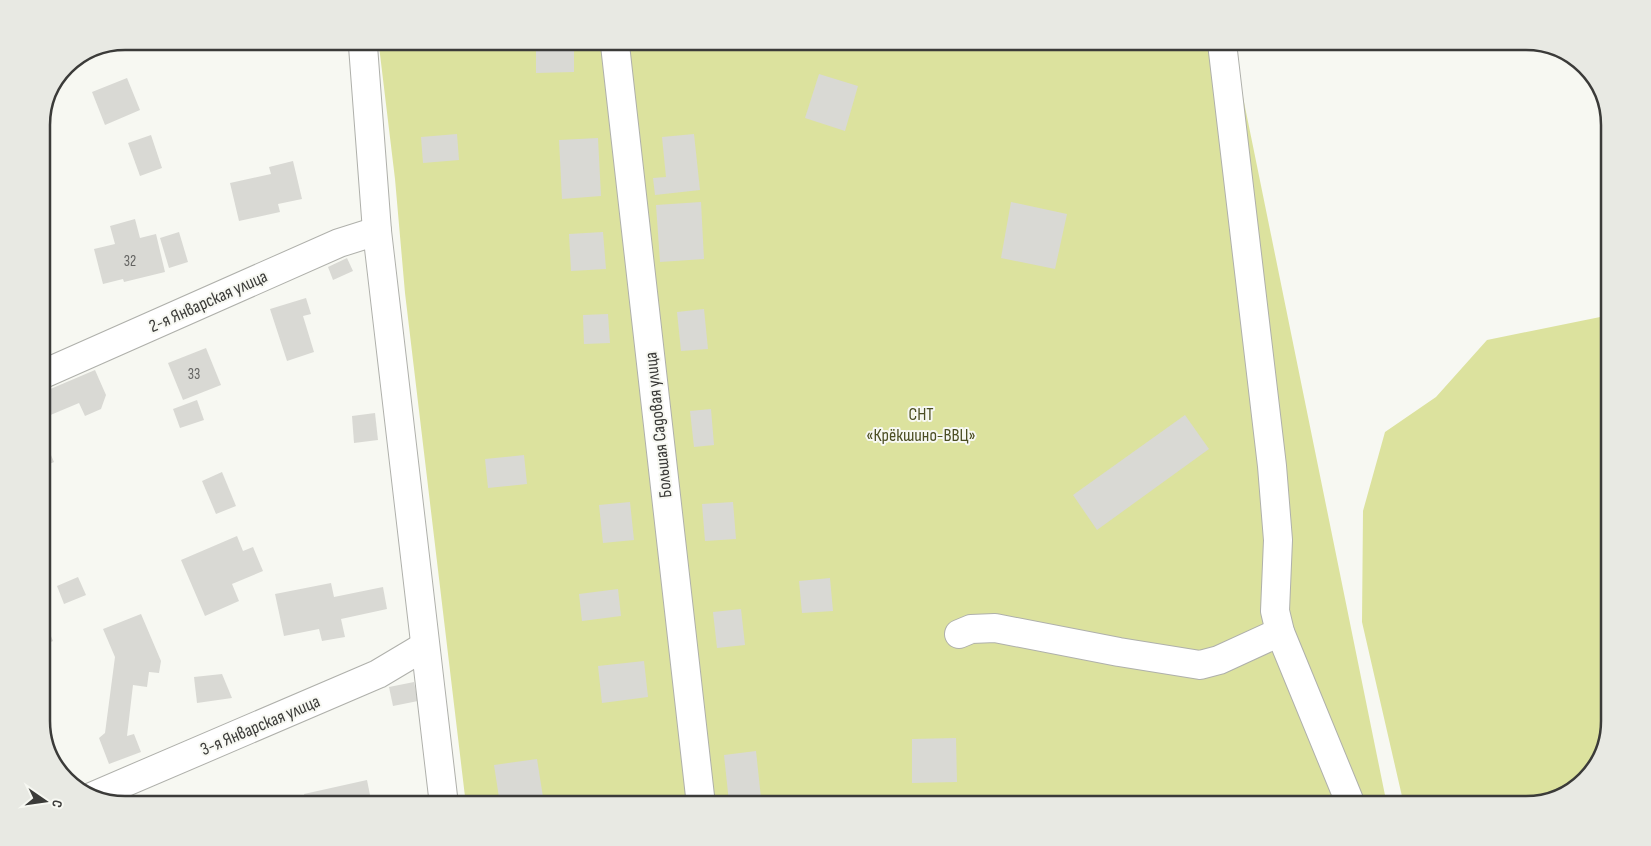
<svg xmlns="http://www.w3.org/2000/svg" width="1651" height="846" font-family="'Sofia Sans Condensed',sans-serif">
<rect width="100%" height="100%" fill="#f7f8f2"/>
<g fill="#dce29e">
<polygon points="1232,43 1387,805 466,805 405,293 395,179 379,46"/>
<polygon points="1610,315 1610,721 1601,758 1572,791 1527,805 1404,805 1362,622 1363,511 1385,432 1436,397 1487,340"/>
</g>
<g fill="#d9d9d4">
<polygon points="574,45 574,72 536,73 536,46"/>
<polygon points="819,74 858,86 845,131 805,118"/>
<polygon points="127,78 140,110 105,125 92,92"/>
<polygon points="457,134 459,160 423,163 421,137"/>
<polygon points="694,134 700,190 655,195 653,178 666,177 662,137"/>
<polygon points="151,135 162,168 140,176 128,143"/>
<polygon points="598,138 601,196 562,199 559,140"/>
<polygon points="293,161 302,199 278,204 280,212 239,221 230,183 271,174 269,167"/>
<polygon points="701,202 704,259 660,262 656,205"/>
<polygon points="1011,202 1067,214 1055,269 1001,258"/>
<polygon points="135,219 140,238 156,234 165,272 124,282 123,279 103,284 94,249 115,244 110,226"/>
<polygon points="179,232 188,262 169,268 160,238"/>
<polygon points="603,232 606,269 571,271 569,234"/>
<polygon points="347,258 353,271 333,280 328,267"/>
<polygon points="306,298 311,314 303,316 314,352 287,361 270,309"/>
<polygon points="704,309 708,349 681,351 677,312"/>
<polygon points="608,314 610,343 584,344 583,315"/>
<polygon points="206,348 221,385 183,400 168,363"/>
<polygon points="95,370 106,395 101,409 85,416 79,403 41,419 41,393"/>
<polygon points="197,400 204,420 180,428 173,409"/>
<polygon points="711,409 714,445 694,447 690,411"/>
<polygon points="375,413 378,440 354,443 352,416"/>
<polygon points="1185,415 1209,449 1097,530 1073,495"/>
<polygon points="44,439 54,462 45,466 48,473 41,476 41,440"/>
<polygon points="524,455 527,484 488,488 485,459"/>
<polygon points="222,472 236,506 216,514 202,481"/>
<polygon points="630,502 634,540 603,543 599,505"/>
<polygon points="733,502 736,539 705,541 702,504"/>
<polygon points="237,536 243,551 253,547 263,571 232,584 239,601 205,616 181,560"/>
<polygon points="78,577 86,595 64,604 57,586"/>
<polygon points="830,578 833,611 802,613 799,581"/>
<polygon points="331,583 334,597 383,587 387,609 341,619 345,637 322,641 319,629 284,636 275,594"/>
<polygon points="618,589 621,616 582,621 579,594"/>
<polygon points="741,609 745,645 717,648 713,612"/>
<polygon points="41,613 53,641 41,646"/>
<polygon points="141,614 161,661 159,673 149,672 147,687 133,685 127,736 134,734 141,752 109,764 99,738 105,733 115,657 103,629"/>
<polygon points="644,661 648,697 602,703 598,666"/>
<polygon points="222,674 232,698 197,703 194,677"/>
<polygon points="414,682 418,701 393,706 389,687"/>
<polygon points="956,738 957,782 912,783 912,739"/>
<polygon points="756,751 761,798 729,802 724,755"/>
<polygon points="537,759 543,797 500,804 494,765"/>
<polygon points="367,780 372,805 306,805 304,794"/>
</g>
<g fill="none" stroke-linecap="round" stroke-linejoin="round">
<defs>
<g id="minor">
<polyline points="1222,43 1272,466 1278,540 1275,611 1280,632 1351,805"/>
<polyline points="615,45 701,805"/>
<polyline points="363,46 377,231 444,805"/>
<polyline points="41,375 339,243 377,231"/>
<polyline points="959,634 971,629 995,628 1119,652 1200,665 1219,660 1280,632"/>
<polyline points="91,797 378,674 425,646"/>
</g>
</defs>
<use href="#minor" stroke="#afb0ab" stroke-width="30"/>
<use href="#minor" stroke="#fff" stroke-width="28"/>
</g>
<g text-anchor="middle" stroke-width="4" stroke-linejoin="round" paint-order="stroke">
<g font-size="15" fill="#626260">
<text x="130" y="266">32</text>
<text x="194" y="379">33</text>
</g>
<g font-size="18" fill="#3b3b39" stroke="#f7f8f2">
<text transform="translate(208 301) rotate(-24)" y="6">2-я Январская улица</text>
<text transform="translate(658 425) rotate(-96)" y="6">Большая Садовая улица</text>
<text transform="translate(260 725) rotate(-23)" y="6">3-я Январская улица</text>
</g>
<g font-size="18" fill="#4b4e23" stroke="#f7f8f2">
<text x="921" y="420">СНТ<tspan x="921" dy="21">«Крёкшино-ВВЦ»</tspan></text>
</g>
</g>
<path d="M0 0H1651V846H0ZM125 50H1526A75 75 0 0 1 1601 125V721A75 75 0 0 1 1526 796H125A75 75 0 0 1 50 721V125A75 75 0 0 1 125 50Z" fill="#e8e9e3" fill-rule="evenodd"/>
<path fill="none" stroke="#3b3b39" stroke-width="2.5" d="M125 50H1526A75 75 0 0 1 1601 125V721A75 75 0 0 1 1526 796H125A75 75 0 0 1 50 721V125A75 75 0 0 1 125 50Z"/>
<g transform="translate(45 801) rotate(103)" stroke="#f7f8f2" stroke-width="4" paint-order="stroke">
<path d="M0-4L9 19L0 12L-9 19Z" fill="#3b3b39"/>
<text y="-8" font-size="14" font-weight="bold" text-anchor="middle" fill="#3b3b39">С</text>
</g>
</svg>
